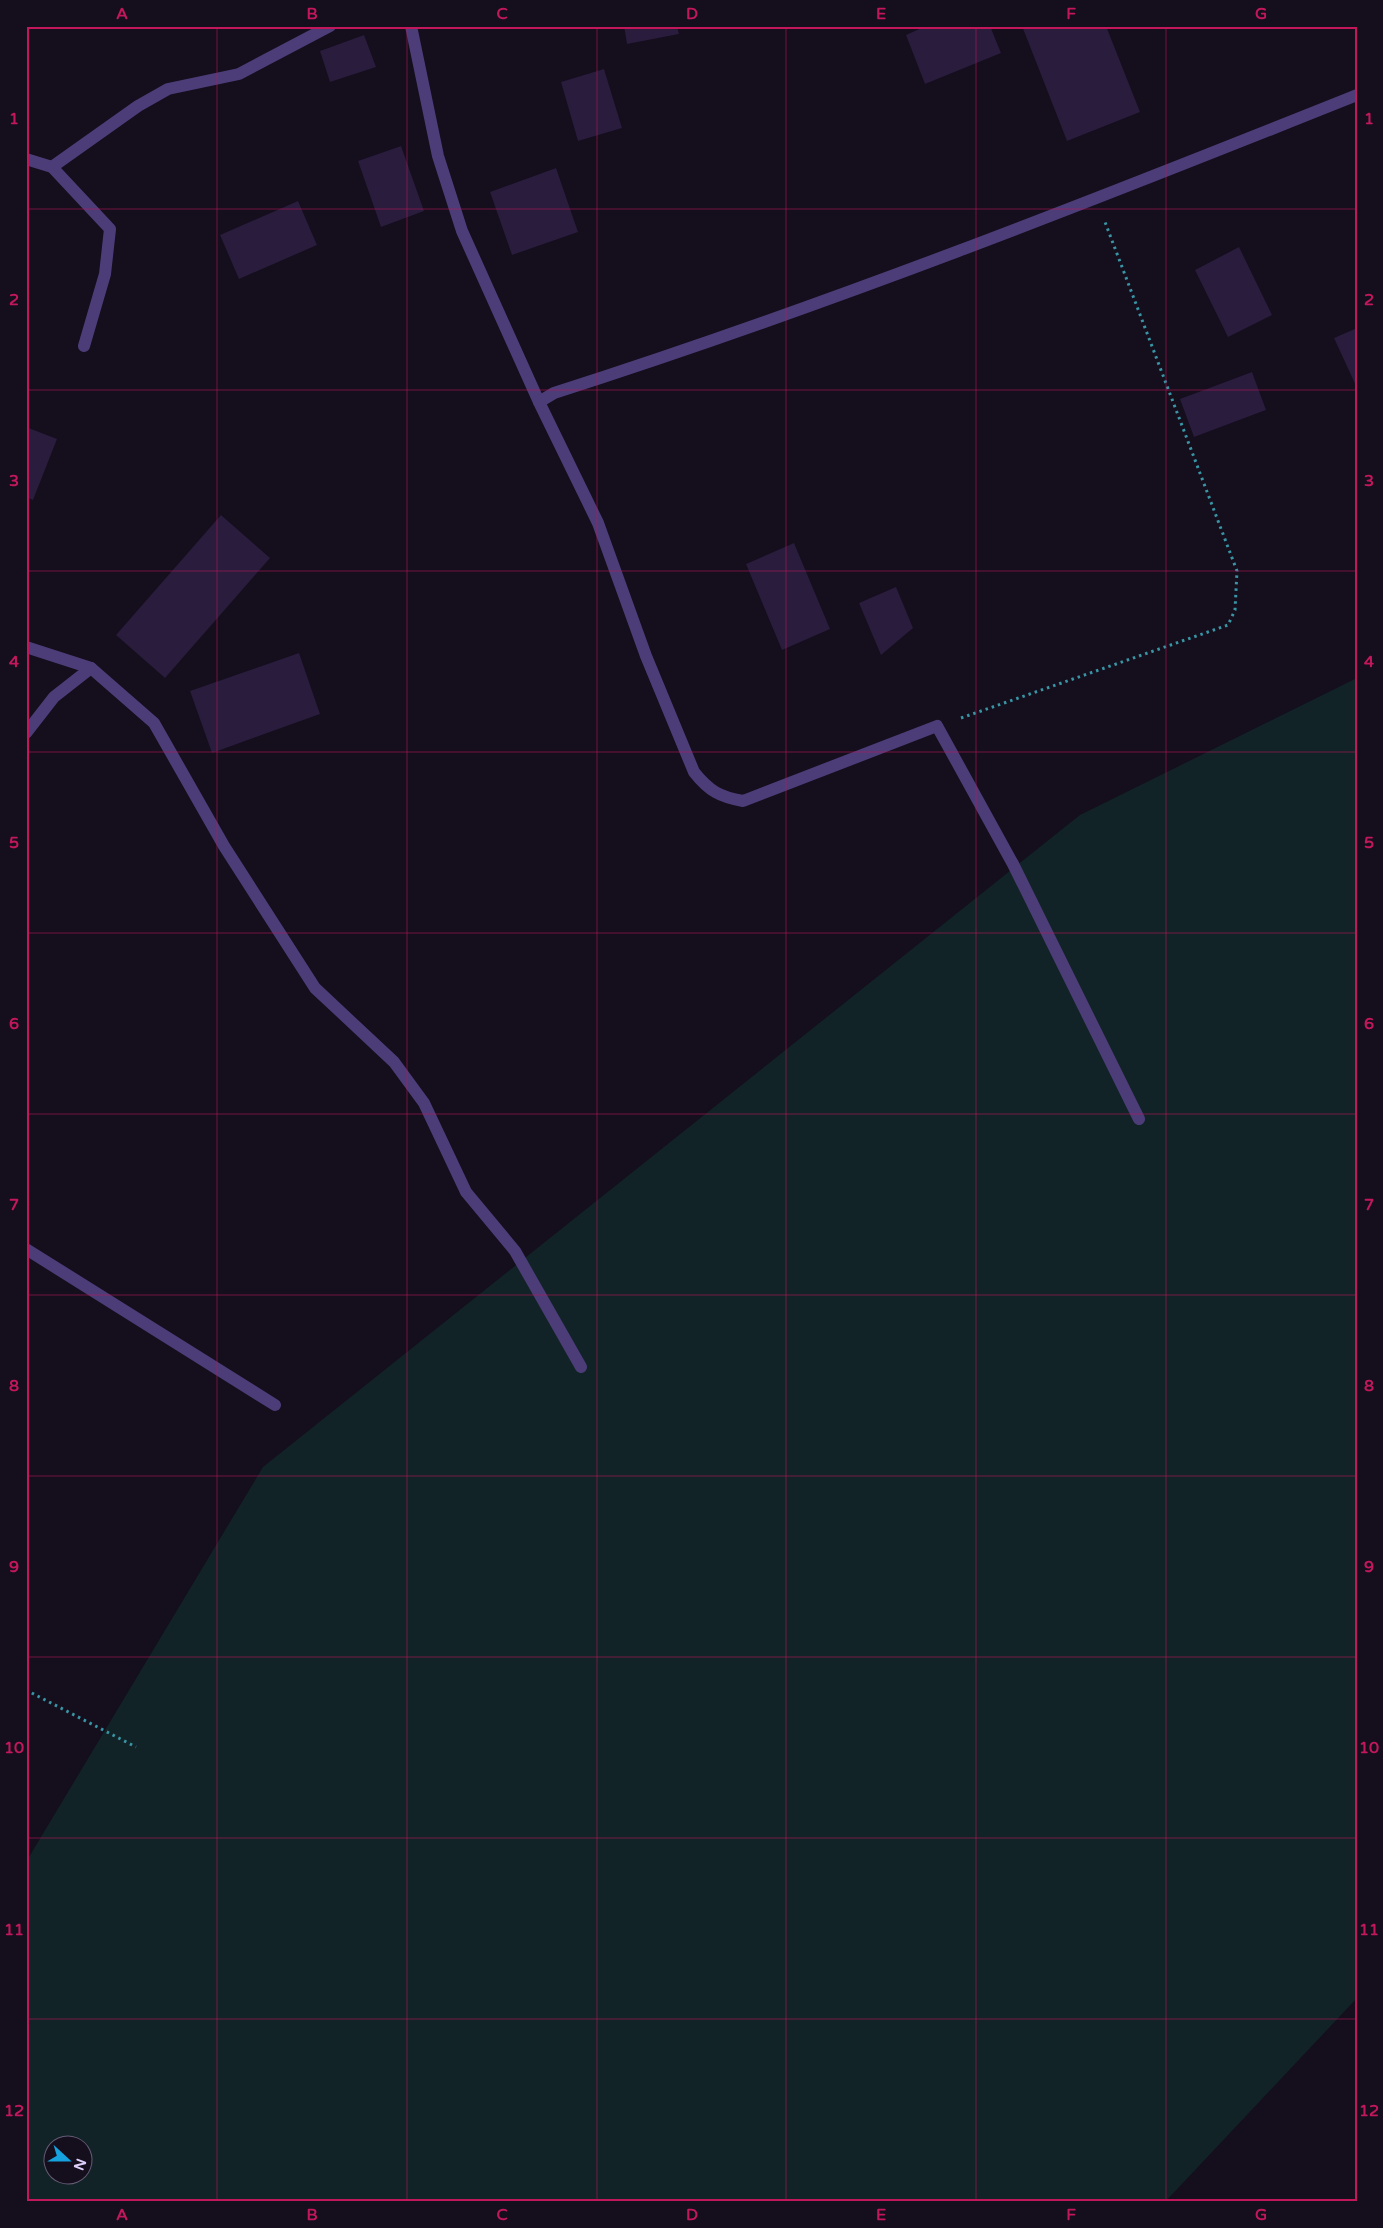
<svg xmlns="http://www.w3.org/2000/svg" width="1383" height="2228" font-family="'Varela Round',sans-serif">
<rect width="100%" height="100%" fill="#140e1d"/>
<path fill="#122327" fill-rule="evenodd" d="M1357,678V1998L1165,2202H26V1862L263,1467L1080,815ZM52,2146H82V2176H52Z"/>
<g fill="#291c3c">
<polygon points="624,26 677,26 679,34 627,44"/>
<polygon points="926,26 990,26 1001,53 925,84 906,35"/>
<polygon points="1022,26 1106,26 1140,112 1067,141"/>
<polygon points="364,35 376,67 330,82 320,51"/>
<polygon points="604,69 622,128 578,141 561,82"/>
<polygon points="401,146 424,211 381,227 358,161"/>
<polygon points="556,168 578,232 512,255 490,192"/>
<polygon points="298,201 317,245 239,279 220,235"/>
<polygon points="1239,247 1272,315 1228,337 1195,270"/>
<polygon points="1357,328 1357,388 1334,338"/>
<polygon points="1252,372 1266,410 1194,437 1180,399"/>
<polygon points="26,427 57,439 33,500 26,497"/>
<polygon points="221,515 270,558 165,678 116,635"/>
<polygon points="794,543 830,629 782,650 746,564"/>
<polygon points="896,587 913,628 881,655 859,603"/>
<polygon points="299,653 320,714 212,753 190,691"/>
</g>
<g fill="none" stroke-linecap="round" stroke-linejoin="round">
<g stroke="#3995a4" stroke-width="3" stroke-dasharray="2.5 4" stroke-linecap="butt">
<polyline points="961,718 1228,625 1235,610 1237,571 1105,222"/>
<polyline points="26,1690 136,1747"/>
</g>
<g stroke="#4c3d78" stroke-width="12">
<path d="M411,26L438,156L462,231L539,402L598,523L646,656L694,772C709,791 720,797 743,801L937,726L1013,864L1139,1119"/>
<polyline points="26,159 52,167 110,229 105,274 84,346"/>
<polyline points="52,167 138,106 168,89 239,74 330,26"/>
<path d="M539,402L554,393C826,306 1092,201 1357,95"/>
<polyline points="26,647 91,668 54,697 26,733"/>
<polyline points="91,668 154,723 224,846 315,988 394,1062 424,1103 466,1192 515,1251 581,1367"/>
<polyline points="26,1249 275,1405"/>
</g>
</g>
<path fill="none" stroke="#c2185b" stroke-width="1" stroke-opacity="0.55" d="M217,26V2202M407,26V2202M597,26V2202M786,26V2202M976,26V2202M1166,26V2202M26,209H1357M26,390H1357M26,571H1357M26,752H1357M26,933H1357M26,1114H1357M26,1295H1357M26,1476H1357M26,1657H1357M26,1838H1357M26,2019H1357"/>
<rect width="1383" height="2228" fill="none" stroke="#140e1d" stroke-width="55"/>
<g transform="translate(68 2160) rotate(111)"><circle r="24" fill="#140e1d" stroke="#645b75"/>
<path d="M0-4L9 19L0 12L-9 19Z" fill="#16a1df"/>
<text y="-8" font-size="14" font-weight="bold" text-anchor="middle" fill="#ddcffa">N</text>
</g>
<rect x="28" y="28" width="1328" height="2172" fill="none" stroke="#c2185b" stroke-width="2"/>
<g font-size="16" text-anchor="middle" font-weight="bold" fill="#c2185b">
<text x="122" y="19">A</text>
<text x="312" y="19">B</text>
<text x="502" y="19">C</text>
<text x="692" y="19">D</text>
<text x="881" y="19">E</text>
<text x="1071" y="19">F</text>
<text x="1261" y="19">G</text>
<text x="14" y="124">1</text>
<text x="1369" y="124">1</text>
<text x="14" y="305">2</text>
<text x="1369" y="305">2</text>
<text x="14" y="486">3</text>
<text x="1369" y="486">3</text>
<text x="14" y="667">4</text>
<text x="1369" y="667">4</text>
<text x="14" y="848">5</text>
<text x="1369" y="848">5</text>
<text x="14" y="1029">6</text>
<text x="1369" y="1029">6</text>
<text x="14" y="1210">7</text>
<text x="1369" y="1210">7</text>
<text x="14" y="1391">8</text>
<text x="1369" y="1391">8</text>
<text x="14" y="1572">9</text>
<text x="1369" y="1572">9</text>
<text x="14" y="1753">10</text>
<text x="1369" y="1753">10</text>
<text x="14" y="1935">11</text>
<text x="1369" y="1935">11</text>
<text x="14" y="2116">12</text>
<text x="1369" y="2116">12</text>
<text x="122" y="2220">A</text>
<text x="312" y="2220">B</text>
<text x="502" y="2220">C</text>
<text x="692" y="2220">D</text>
<text x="881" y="2220">E</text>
<text x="1071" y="2220">F</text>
<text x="1261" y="2220">G</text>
</g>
</svg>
